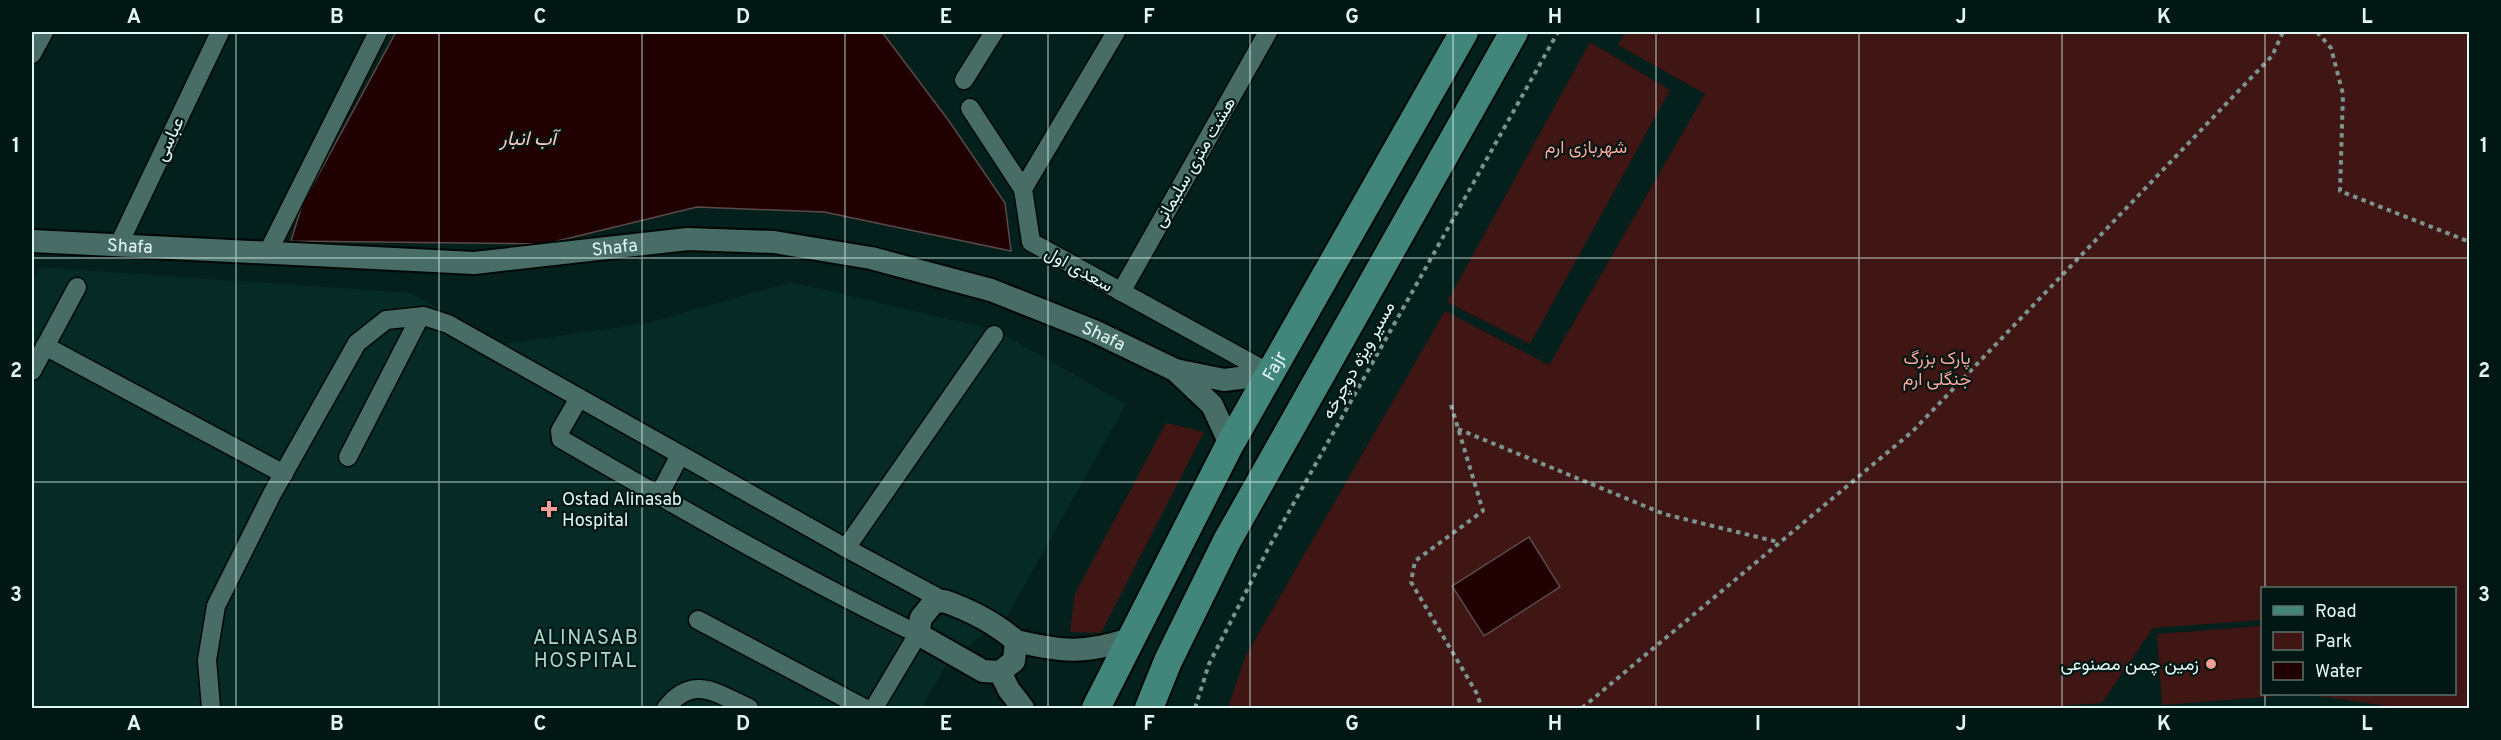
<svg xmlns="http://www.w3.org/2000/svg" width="2501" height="740" font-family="Overpass,Vazirmatn,sans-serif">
<rect width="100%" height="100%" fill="#04201c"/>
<polygon fill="#062b26" points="40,267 410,293 502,344 648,323 791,282 995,330 1126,404 1008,615 947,663 922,708 32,708 32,282"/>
<g fill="#3f1613">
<polygon points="1625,32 2469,32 2469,708 2401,708 2310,695 2454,694 2454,588 2262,588 2262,620 2153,628 2102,703 2027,708 1228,708 1245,657 1445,311 1549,365 1705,94 1618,45"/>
<polygon points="1590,42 1670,90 1530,344 1447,302"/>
<polygon points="1166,423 1204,432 1101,633 1070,632 1075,594"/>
<polygon points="2262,626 2262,694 2303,694 2162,705 2157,634"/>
</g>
<g fill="#200001" stroke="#5a4a4a" stroke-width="1.5">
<polygon points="396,32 882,32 949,121 1005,203 1011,251 824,212 697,207 545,244 291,241 302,205"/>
<polygon points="1529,537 1560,587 1484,636 1452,586"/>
</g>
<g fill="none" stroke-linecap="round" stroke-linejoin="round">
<defs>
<g id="minor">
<polyline points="1116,32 1023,189 1031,242 1271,374"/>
<polyline points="32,54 44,32"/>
<polyline points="964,80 994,32"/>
<polyline points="970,108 1023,189"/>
<polyline points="118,246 220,32"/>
<polyline points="267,254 378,32"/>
<polyline points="1121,292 1268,32"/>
<polyline points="45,346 284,474"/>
<polyline points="32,371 77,287"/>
<path d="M579,398L560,431L561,439C678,507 796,575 918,634L874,708"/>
<polyline points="348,457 420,317"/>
<polyline points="659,495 680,455"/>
<polyline points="846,548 994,335"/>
<polyline points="698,620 864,708"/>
<polyline points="211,708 207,660 216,606 272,494 357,343 386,320 424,316 448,324 846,548 944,601"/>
<path d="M666,708C693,674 716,693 749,708"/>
</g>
<g id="tertiary">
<path id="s1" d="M32,241L474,263L688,239L774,242L871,258L991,290L1094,331L1175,370"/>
<polyline points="1230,444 1212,405 1175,370 1224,380 1271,374"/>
<path d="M944,601C970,610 995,623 1016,641L1014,661L1000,672L983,671L918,634L921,618L934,602Z"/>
<path d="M1016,641C1063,652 1083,654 1130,639"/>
<polyline points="1000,672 1009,690 1023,708"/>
</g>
<g id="primary">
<path id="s2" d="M1096,708L1230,444L1464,32"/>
<polyline points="1149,708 1168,661 1227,541 1514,32"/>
</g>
</defs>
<use href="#minor" stroke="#000806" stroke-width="21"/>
<use href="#tertiary" stroke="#000806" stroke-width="26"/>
<use href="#primary" stroke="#000806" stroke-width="32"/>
<g stroke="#7c9490" stroke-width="4" stroke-dasharray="4.5 4.5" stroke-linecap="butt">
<polyline points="2317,32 2331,48 2343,94 2340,191 2470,242"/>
<polyline points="1451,405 1483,511 1415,561 1411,582 1476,692 1482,708"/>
<polyline points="1458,429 1664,514 1778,542"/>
<polyline points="1195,708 1209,664 1268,549 1558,32"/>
<polyline points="1582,708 1913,431 2272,56 2283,32"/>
</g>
<use href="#minor" stroke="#476d66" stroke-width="18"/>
<use href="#tertiary" stroke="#476d66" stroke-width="22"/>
<use href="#primary" stroke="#42867b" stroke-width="28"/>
</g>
<path fill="none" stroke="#e2f7f3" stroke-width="1.5" stroke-opacity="0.55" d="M236,32V708M439,32V708M642,32V708M845,32V708M1048,32V708M1250,32V708M1453,32V708M1656,32V708M1859,32V708M2062,32V708M2265,32V588M32,258H2470M32,482H2470M2265,694V708"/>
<g fill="#f59c93" stroke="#001713" stroke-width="2">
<path d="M546 500h6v6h6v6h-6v6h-6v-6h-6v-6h6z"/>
<circle cx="2211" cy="664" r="6"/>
</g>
<g text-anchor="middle" stroke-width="4.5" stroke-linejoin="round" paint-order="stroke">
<g font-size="18" fill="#e2f7f3" stroke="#001713">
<text transform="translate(169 139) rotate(-65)" y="6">عباسی</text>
<text transform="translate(1194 162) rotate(-60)" y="6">هشت متری سلیمانی</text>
<text dy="6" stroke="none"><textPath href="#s1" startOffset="98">Shafa</textPath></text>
<text dy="6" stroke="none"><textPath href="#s1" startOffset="584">Shafa</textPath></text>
<text transform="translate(1079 269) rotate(29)" y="6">سعدی اول</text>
<text dy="6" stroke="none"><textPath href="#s1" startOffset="1088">Shafa</textPath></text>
<text transform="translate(1358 360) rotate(-61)" y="6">مسیر ویژه دوچرخه</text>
<text dy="6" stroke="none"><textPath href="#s2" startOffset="386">Fajr</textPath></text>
</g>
<g font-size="18" fill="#ffa49b" stroke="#001713">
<text x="1586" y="153">شهربازی ارم</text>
<text x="1937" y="364">پارک بزرگ<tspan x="1937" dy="21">جنگلی ارم</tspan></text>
</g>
<g font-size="18" fill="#e2f7f3" stroke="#001713" text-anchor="start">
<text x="562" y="505">Ostad Alinasab<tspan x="562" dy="21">Hospital</tspan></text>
<text x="2199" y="670" text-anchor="end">زمین چمن مصنوعی</text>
</g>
<g font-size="20" font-style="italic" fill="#ffc6c0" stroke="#001713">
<text x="528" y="145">آب انبار</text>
</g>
<g font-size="20" letter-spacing="1.5" fill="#add6ce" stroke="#001713">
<text x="586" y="644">ALINASAB<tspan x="586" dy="23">HOSPITAL</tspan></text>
</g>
</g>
<rect width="2501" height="740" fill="none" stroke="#001713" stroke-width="66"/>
<rect x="2261" y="587" width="195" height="108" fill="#001713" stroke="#5a716d" stroke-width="1.5"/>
<rect x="2273" y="606" width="30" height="9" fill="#42867b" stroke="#5a716d" stroke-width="1.5"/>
<text x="2315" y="617" font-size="18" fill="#e2f7f3">Road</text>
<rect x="2273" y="632" width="30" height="18" fill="#3f1613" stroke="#5a716d" stroke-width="1.5"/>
<text x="2315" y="647" font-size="18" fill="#e2f7f3">Park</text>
<rect x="2273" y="662" width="30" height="18" fill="#200001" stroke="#5a716d" stroke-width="1.5"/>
<text x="2315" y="677" font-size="18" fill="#e2f7f3">Water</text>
<rect x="33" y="33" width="2435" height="674" fill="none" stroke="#e2f7f3" stroke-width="2"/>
<g font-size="20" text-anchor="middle" font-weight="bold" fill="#e2f7f3">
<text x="134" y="23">A</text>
<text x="337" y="23">B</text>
<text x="540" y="23">C</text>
<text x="743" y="23">D</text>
<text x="946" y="23">E</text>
<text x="1149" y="23">F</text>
<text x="1352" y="23">G</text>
<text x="1555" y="23">H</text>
<text x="1758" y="23">I</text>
<text x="1961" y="23">J</text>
<text x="2164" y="23">K</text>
<text x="2367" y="23">L</text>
<text x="16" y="152">1</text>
<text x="2484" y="152">1</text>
<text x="16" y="377">2</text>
<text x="2484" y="377">2</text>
<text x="16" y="601">3</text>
<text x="2484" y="601">3</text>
<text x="134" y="730">A</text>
<text x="337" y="730">B</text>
<text x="540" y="730">C</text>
<text x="743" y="730">D</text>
<text x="946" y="730">E</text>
<text x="1149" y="730">F</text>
<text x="1352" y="730">G</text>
<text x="1555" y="730">H</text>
<text x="1758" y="730">I</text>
<text x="1961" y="730">J</text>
<text x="2164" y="730">K</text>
<text x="2367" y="730">L</text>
</g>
</svg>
